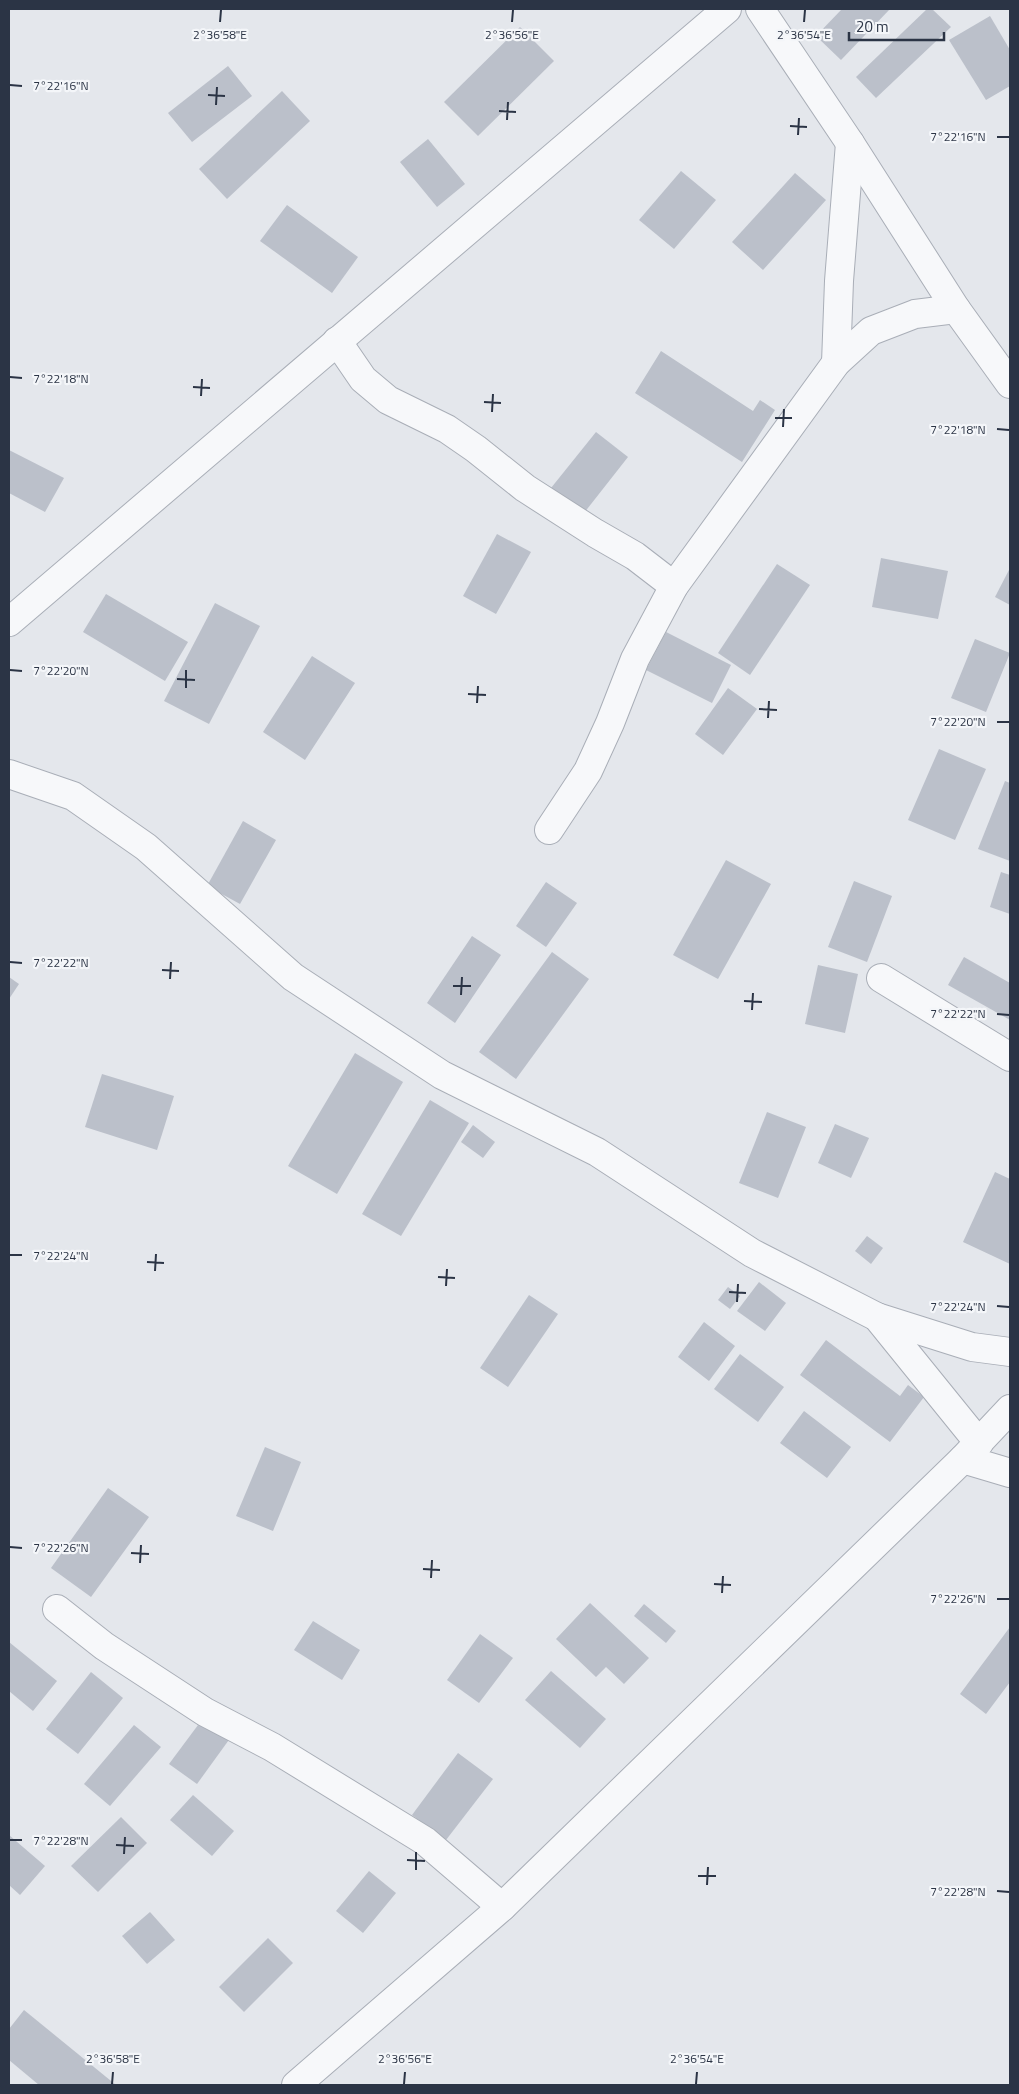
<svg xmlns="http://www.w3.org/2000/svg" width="1019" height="2094" font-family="'Titillium Web',sans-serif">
<rect width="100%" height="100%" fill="#e4e7ec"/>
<g fill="#bbc0ca">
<polygon points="842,9 890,9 841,60 816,36"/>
<polygon points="927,9 932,9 951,27 876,98 856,77"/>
<polygon points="990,16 1010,50 1010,86 986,100 949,40"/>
<polygon points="520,27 554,61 478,136 444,102"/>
<polygon points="228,66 252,96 192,142 168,113"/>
<polygon points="282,91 310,121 227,199 199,169"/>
<polygon points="428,139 465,184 437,207 400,162"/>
<polygon points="681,171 716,200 674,249 639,220"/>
<polygon points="795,173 826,200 763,270 732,242"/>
<polygon points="287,205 358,257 332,293 260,241"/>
<polygon points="661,351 753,411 760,400 775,410 742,462 635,393"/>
<polygon points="596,432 628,457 584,513 551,488"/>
<polygon points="9,450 64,478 45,512 9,493"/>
<polygon points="497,534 531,552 496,614 463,596"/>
<polygon points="881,558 948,571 938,619 872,607"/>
<polygon points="777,564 810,585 750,675 718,653"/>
<polygon points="1010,568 1010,605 995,597"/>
<polygon points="106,594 188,642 165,681 83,632"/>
<polygon points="215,603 260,626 209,724 164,701"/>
<polygon points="666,632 731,665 712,703 646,670"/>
<polygon points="975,639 1010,653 986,712 951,698"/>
<polygon points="312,656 355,683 305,760 263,732"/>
<polygon points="728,688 757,709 723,755 695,734"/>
<polygon points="939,749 986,769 955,840 908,820"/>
<polygon points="1005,781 1010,783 1010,861 978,849"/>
<polygon points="243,821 276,840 240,904 207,886"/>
<polygon points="726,860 771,884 718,979 673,955"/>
<polygon points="1001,872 1010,875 1010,914 990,907"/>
<polygon points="854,881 892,896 867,962 828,947"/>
<polygon points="546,882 577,903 546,947 516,926"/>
<polygon points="472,936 501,955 455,1023 427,1003"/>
<polygon points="552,952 589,979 516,1079 479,1052"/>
<polygon points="964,957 1010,983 1010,1020 948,985"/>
<polygon points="818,965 858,974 845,1033 805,1024"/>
<polygon points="9,977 19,984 9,999"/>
<polygon points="355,1053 403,1082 337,1194 288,1166"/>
<polygon points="102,1074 174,1096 157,1150 85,1127"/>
<polygon points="430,1100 469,1123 401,1236 362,1214"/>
<polygon points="767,1112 806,1127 778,1198 739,1183"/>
<polygon points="835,1124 869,1138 851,1178 818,1163"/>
<polygon points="473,1125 495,1142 483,1158 461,1142"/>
<polygon points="995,1172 1010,1179 1010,1264 963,1242"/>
<polygon points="867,1236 883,1248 871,1264 855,1251"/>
<polygon points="759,1282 786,1303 765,1331 737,1311"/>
<polygon points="728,1287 740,1296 730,1309 718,1300"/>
<polygon points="529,1295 558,1314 508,1387 480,1368"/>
<polygon points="704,1322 735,1346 709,1381 678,1357"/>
<polygon points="826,1340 900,1396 908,1385 924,1397 890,1442 800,1375"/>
<polygon points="740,1354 784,1387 758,1422 714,1389"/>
<polygon points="804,1411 851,1447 827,1478 780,1443"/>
<polygon points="265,1447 301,1462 273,1531 236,1516"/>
<polygon points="108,1488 149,1517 91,1597 51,1568"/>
<polygon points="590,1603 649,1658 624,1684 606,1667 596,1677 556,1639"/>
<polygon points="644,1604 676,1631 666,1643 634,1616"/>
<polygon points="313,1621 360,1650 342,1680 294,1650"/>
<polygon points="1010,1627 1010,1682 986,1714 960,1694"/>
<polygon points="480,1634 513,1658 479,1703 447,1680"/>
<polygon points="9,1642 57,1681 33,1711 9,1691"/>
<polygon points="551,1671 606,1719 580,1748 525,1700"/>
<polygon points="91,1672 123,1698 78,1754 46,1729"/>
<polygon points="204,1717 231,1737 197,1784 169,1764"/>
<polygon points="134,1725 161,1747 110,1806 84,1784"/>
<polygon points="458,1753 493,1779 446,1840 412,1815"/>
<polygon points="193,1795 234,1831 212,1856 170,1820"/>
<polygon points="121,1817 147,1843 98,1892 71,1866"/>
<polygon points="9,1835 45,1866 20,1895 9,1885"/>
<polygon points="369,1871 396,1893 363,1933 336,1911"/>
<polygon points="150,1912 175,1940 147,1964 122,1936"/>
<polygon points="268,1938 293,1963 244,2012 219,1987"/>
<polygon points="24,2010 116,2085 39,2085 9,2060 9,2029"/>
</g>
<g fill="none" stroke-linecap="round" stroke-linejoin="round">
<defs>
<g id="minor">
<polyline points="760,9 850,143 956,309 1010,384"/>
<polyline points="337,341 363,379 388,400 447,429 476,449 525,488 595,533 635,556 674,586"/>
<polyline points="836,363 839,281 850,143"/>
<polyline points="9,622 727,9"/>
<polyline points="9,774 73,796 146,847 293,977 442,1075 597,1152 752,1253 877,1317 979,1443"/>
<polyline points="549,830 588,771 610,723 635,659 674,586 836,363 871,331 915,314 956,309"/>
<polyline points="881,978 1010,1057"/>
<polyline points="877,1317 972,1347 1010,1352"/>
<polyline points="963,1459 1010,1473"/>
<polyline points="57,1609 104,1646 205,1712 272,1747 425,1841 502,1907"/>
<polyline points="296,2085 502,1907 963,1459 1010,1409"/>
</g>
</defs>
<use href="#minor" stroke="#a9aeb7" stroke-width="30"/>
<use href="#minor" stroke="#f7f8fa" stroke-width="28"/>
</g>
<path fill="none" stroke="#2b3445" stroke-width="2" d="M220,22L221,10M512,22L513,10M804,22L805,10M10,85L22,86M208,95L225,96M216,105L217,87M499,111L516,112M507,120L508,102M790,126L807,127M798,135L799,118M997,137H1009M10,377L22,378M193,387L210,388M201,396L202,379M484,402L501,403M492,412L493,394M775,418H792M783,427L784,409M997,429L1009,430M10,670L22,671M177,679L195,680M186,688V670M468,694L486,695M477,703L478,686M759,709L777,710M768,718L769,701M997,722H1009M10,962L22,963M162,970L179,971M170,979L171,962M453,986H471M461,995L462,977M744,1001L762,1002M752,1010L753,993M997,1014L1009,1015M10,1255H22M147,1262L164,1263M155,1271L156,1254M438,1277L455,1278M446,1286L447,1269M729,1292L746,1293M737,1302L738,1284M997,1306L1009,1307M10,1547L22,1548M131,1553L149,1554M140,1563L141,1545M423,1569L440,1570M431,1578L432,1560M714,1584L731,1585M722,1593L723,1576M997,1599H1009M10,1840H22M116,1845L134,1846M124,1854L125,1837M407,1860L425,1861M416,1870V1852M698,1876H716M707,1885L708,1867M997,1891L1009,1892M112,2084L113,2072M404,2084L405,2072M696,2084L697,2072"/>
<g font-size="12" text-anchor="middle" fill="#2b3445" stroke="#f4f6f9" stroke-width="4.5" stroke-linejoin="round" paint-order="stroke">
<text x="220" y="39">2°36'58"E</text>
<text x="512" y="39">2°36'56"E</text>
<text x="804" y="39">2°36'54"E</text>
<text x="61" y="90">7°22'16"N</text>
<text x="958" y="141">7°22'16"N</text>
<text x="61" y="383">7°22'18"N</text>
<text x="958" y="434">7°22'18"N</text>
<text x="61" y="675">7°22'20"N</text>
<text x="958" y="726">7°22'20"N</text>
<text x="61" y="967">7°22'22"N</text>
<text x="958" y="1018">7°22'22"N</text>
<text x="61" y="1260">7°22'24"N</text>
<text x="958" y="1311">7°22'24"N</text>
<text x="61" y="1552">7°22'26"N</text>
<text x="958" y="1603">7°22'26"N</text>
<text x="61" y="1845">7°22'28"N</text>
<text x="958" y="1896">7°22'28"N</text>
<text x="113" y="2063">2°36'58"E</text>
<text x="405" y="2063">2°36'56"E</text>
<text x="697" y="2063">2°36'54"E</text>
</g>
<rect width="1019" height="2094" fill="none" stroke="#2b3445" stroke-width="20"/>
<path d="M849 32v8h95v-8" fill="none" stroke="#2b3445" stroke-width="2.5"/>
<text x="856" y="32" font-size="15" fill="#2b3445" stroke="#f4f6f9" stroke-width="4" paint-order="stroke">20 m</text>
</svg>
